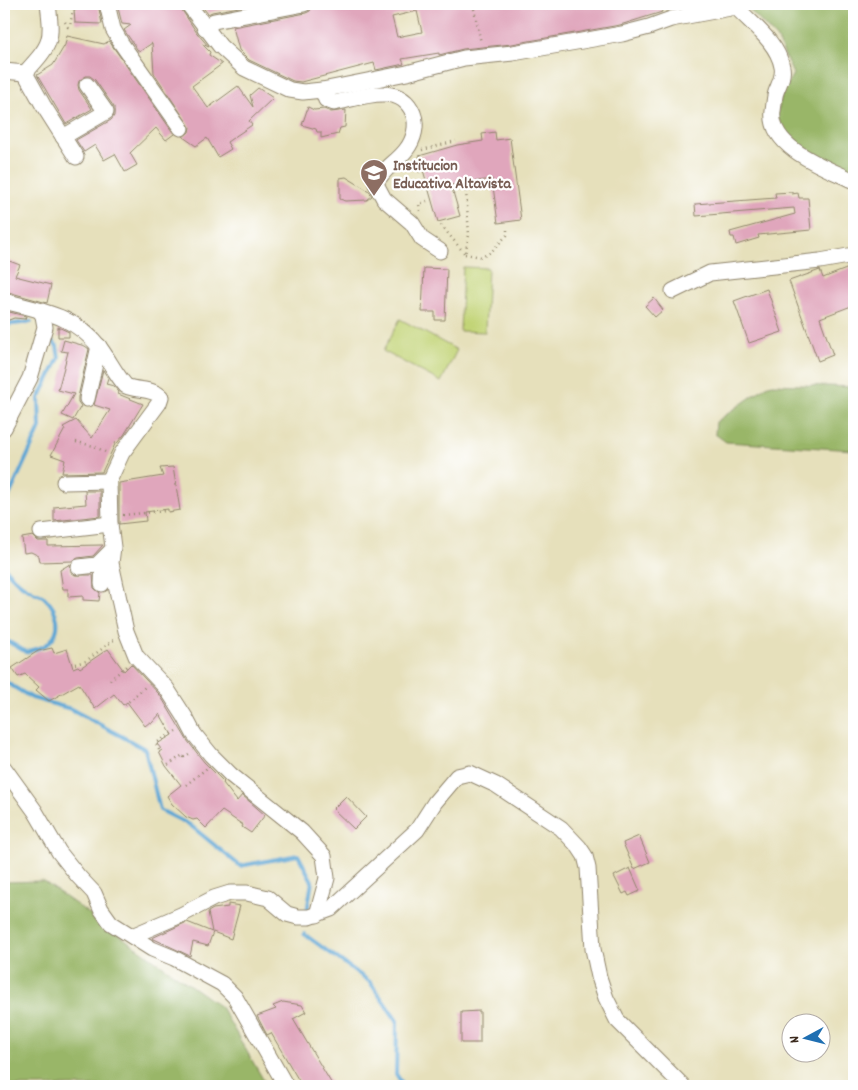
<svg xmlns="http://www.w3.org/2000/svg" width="858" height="1090" font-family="Dekko,sans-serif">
<rect width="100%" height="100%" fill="#fff"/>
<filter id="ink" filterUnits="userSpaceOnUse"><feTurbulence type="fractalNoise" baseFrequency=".02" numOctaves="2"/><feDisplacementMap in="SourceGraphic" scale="10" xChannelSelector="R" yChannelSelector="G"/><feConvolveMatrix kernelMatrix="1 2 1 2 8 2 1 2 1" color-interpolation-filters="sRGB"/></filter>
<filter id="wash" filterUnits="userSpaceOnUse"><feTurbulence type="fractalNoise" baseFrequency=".0096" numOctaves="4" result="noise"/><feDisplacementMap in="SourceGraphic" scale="20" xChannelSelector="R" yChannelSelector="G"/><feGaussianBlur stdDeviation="1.12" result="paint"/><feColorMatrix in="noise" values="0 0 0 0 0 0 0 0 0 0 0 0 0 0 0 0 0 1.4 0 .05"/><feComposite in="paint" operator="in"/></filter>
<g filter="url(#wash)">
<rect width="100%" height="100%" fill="#e6e0bb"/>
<g fill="#c2d477" stroke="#7e7f4a">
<polygon points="463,267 488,268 485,332 460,331"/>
<polygon points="400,319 457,350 441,382 383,351"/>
</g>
<g fill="#99b668" stroke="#6a7043">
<polygon points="744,4 854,4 854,171 826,159 786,137 777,116 782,93 793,74 778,40"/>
<polygon points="773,384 854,387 854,450 726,442 715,434 716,422 768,385"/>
<polygon points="43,881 221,1007 267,1086 4,1086 4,882"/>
</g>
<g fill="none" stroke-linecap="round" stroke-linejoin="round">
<g stroke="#5da6d4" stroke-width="4">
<polyline points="4,325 31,322"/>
<polyline points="4,507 40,428 39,398 59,358 57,346 52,341"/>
<path d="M4,567C11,576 20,585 30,590C34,593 40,594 44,597C58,610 64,630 47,644C42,648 32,650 26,652L9,642H4"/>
<polyline points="4,681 32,698 71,709 145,749 160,810 190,825 240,866 298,855 312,881 307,912"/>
<polyline points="304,934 370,982 397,1021 396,1074 404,1086"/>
</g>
</g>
<g id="blocks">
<g fill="#e0a6bc" fill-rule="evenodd">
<polygon points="76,4 98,4 102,24 75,23 74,10 76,10"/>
<polygon points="117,4 178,4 197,33 209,47 202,44 210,52 209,55 222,64 192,86 208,108 238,86 253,107 250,95 258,88 273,98 249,121 252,125 227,142 231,149 218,157 207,138 196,146 183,137 189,132 190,127 154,73 152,43 139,52 124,30 131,25 122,24"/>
<polygon points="200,4 255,4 212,12 208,14"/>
<path d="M313,4H660L662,12L620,25L512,44L463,49L439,55V53L402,59L404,64L376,70L374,63L301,82L293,81L249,60L239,50L233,27L306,13L310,11ZM417,11L422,32L397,37L392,17Z"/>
<polygon points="67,36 104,44 109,41 174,134 166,140 156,128 130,153 137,165 125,172 115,154 104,160 95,145 84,152 76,140 111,120 114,116 114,107 95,80 90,76 86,76 79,81 78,85 79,90 92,109 66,124 37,75 53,65 65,45"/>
<polygon points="308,107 314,110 324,109 331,112 346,110 345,127 340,128 338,134 321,138 321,132 317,132 316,129 302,125"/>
<polygon points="495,132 496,140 510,138 521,220 498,223 492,179 451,185 460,216 438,222 419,156 457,145 483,141 482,134"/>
<polygon points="346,177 369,191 372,196 367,200 345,201 340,199 340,178"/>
<polygon points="792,192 792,194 798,193 799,198 808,198 811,230 758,235 759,238 736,245 734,237 731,237 730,232 795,214 794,208 696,216 695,204 776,198 775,193"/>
<polygon points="4,259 20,265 15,276 51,285 47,303 8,292 4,290"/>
<polygon points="854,266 854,305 820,318 833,355 818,361 789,281 820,270 823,278"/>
<polygon points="424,268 447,269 445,320 435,320 435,312 422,312"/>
<polygon points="767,289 782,332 749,343 734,301"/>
<polygon points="654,298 663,310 655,317 645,306"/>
<polygon points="5,311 26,316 25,319 14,318 4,322"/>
<polygon points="58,327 69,332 69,337 58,337"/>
<polygon points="64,340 85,346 89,349 78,397 78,402 81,406 73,420 62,415 74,394 58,390 68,352 61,351"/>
<polygon points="103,370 108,378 106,384 114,386 119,392 118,394 143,404 124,435 117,443 116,442 102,472 62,473 65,460 51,455 65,429 63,427 76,420 92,438 110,410 94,405"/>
<polygon points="173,467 180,510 168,512 168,509 145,512 146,521 119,524 119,483 163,476 160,468"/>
<polygon points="85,491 100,491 100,516 54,521 54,507 86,504"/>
<polygon points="33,536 38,541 48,541 48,546 103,545 93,556 78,558 72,561 40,562 39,556 31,552 24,553 22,538"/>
<polygon points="70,564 71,572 75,575 93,575 94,588 100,593 99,601 83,600 83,596 68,597 68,589 63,589 60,570"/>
<polygon points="52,648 54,653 67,649 73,668 78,666 80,668 108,649 124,671 131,664 160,695 187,740 204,762 224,782 223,783 237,801 242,795 265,815 251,833 242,827 243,825 222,811 206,828 197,819 193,820 186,817 172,804 167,796 181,785 166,766 159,752 162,750 157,744 172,735 160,714 152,723 150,722 145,726 127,702 123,705 114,694 95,709 79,684 49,701 36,690 39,687 25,674 18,677 12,668 38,651"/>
<polygon points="346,796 366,817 354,829 333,809"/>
<polygon points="639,836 650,862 634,869 623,843"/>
<polygon points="630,868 640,891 629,896 627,892 623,894 614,876"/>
<polygon points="228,904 240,906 231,939 213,932 208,946 193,942 190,956 152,938 187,922 212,932 208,912 213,909 228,907"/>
<polygon points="283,1002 302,1005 306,1012 293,1019 333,1086 302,1086 271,1033 267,1035 257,1016 276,1009 273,1006"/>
<polygon points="480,1011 480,1043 461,1043 461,1012"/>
</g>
</g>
</g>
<g filter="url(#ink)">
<use href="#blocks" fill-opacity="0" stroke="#90856c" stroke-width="1"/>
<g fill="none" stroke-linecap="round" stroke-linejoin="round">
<defs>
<g id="street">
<polyline points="107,4 113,29 121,43 181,128"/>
<polyline points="188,4 220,46 244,68 290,90 303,92 322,90 407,73 464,58 513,53 622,34 649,27 671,19 736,7 734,4"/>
<path d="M736,7C752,24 778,43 782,67C784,76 779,84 776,92C774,98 774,105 773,111C768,148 827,168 854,181"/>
<polyline points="205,28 214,21 304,4"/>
<path d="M4,71L25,73C51,44 53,42 48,4"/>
<polyline points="25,73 43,105 76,157"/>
<path d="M322,90L326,100L334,103C360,98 400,81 413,113C418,125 414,140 406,150C397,162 381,170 376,184L384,199L412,223L422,239L440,251"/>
<polyline points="63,137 106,112 87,85"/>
<polyline points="673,291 710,273 820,261 854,255"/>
<path d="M4,301C41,311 75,315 100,348C109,360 116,375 126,386C137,391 153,388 161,397L159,403L122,453L109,481L110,524L113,547L111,563L126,631L136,656L167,689L185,717L194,734L211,755L231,775L302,832L324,856L327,878L317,915"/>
<polyline points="87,399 99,346"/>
<polyline points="4,428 30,378 45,327 43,316 40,311"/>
<polyline points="64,482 109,481"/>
<polyline points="41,532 110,524"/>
<polyline points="79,567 97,565 112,550"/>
<polyline points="102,584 103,560"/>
<polyline points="4,768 35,811 59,852 78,876 94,893 101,909 111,923 152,949 174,958 222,984 235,997 286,1086"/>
<polyline points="132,936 181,915 214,898 230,893 247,893 268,898 287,914 298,917 309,917 331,909 417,830 435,802 457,776 470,773 496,785 561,828 579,847 585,856 588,868 593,949 599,977 606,998 617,1020 683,1086"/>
</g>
</defs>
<use href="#street" stroke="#90856c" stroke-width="17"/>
<g stroke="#90856c" stroke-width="2.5" stroke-dasharray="1 4" stroke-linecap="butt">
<polyline points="473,4 481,43"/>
<polyline points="65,22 68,27 70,26 74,4"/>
<polyline points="422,150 456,141"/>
<polyline points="411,166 420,172"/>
<polyline points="420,211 419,204 427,201"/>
<polyline points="441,225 465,254 469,235 466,191"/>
<polyline points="465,254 482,257 491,252 507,235 507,226"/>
<polyline points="76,442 94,446 107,453"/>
<polyline points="123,515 166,511"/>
<polyline points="75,664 86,661 115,639"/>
<polyline points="110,680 128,665"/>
<polyline points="125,705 145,687"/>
<polyline points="159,750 156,743 176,731"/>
<polyline points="168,765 183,755 184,757 192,752"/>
<polyline points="186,785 207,768"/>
</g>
<use href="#street" stroke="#fff" stroke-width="15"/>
</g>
</g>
<defs>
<symbol id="school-pin" viewBox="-11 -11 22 30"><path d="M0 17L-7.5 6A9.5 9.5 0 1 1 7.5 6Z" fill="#8d6e63" stroke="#fff"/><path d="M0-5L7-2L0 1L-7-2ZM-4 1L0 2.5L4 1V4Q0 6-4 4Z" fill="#fff"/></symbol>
</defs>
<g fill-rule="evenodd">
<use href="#school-pin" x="358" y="157" width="32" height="43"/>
</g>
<g text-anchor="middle" stroke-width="4.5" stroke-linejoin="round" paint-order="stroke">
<g font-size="16" font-weight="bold" fill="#785e54" stroke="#fff" text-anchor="start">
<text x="393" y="170">Institucion<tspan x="393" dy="18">Educativa Altavista</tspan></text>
</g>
</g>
<rect width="858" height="1090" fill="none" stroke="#fff" stroke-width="20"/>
<g transform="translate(806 1038) rotate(263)"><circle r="24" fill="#ffffff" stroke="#b1aaa5"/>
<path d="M0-4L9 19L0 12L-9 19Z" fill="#1f6fb2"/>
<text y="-8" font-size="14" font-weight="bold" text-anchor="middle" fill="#3b2a1e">N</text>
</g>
</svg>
